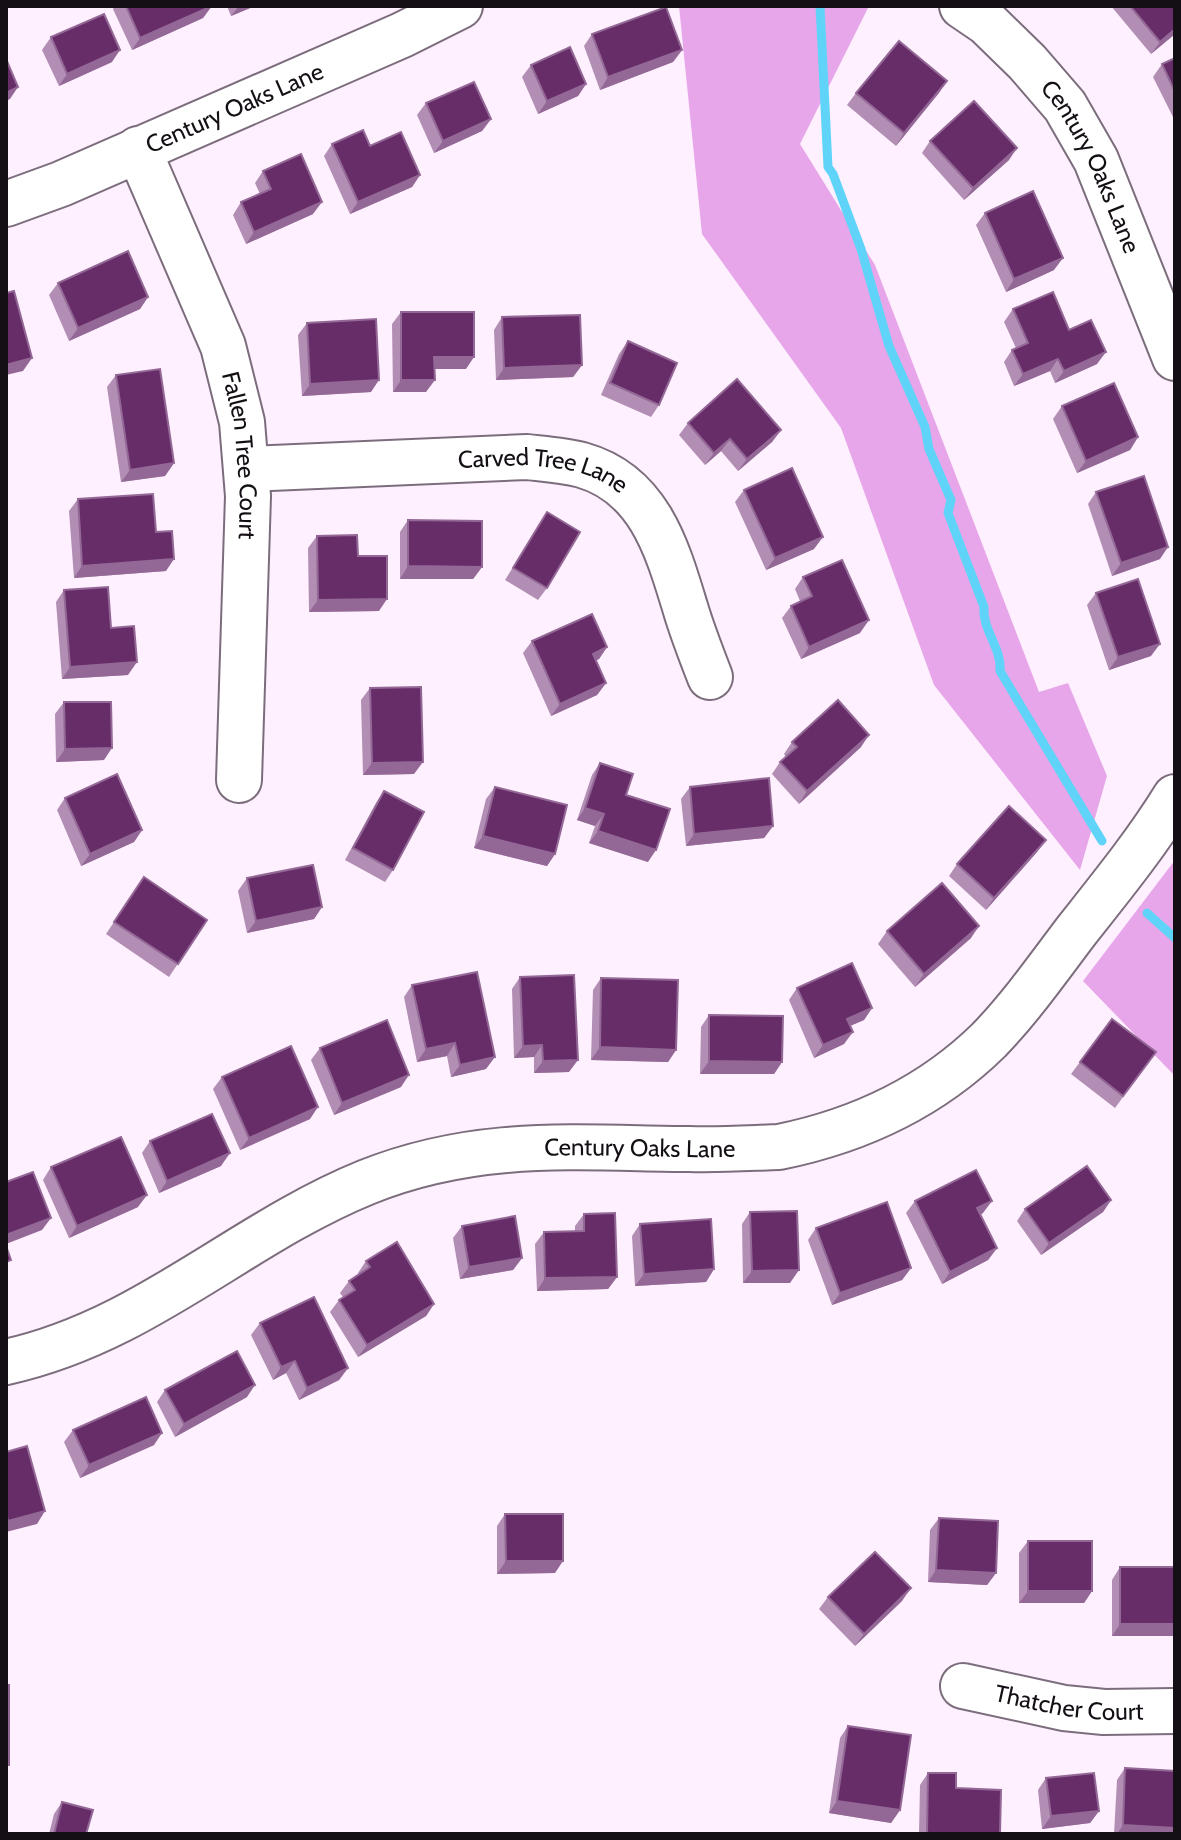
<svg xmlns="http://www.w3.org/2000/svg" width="1181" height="1840" font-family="Cabin,sans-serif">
<rect width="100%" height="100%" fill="#fef0fe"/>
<g fill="#e7a6e9">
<polygon points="679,6 869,6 800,144 875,265 1039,692 1068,683 1107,776 1080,870 934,685 841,428 702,234"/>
<polygon points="1175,860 1175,1076 1083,981"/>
</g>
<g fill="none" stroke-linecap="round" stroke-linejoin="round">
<g stroke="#5fd4f8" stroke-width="9">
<path d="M820,6L828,167L833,174L861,249L889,346L925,427L929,449L951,500L948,513L984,607C982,630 1002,648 1000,671L1102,841"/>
<polyline points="1147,913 1175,938"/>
</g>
<defs>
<g id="minor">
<path id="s1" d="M962,6L987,23L1027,62L1065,106L1096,160L1175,358"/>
<path id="s2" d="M138,149L223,346L242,422L248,496L239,780"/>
<path id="s3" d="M6,204L61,184L402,35L460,6"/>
<path id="s4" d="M247,469L527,457C546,459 564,460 582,465C649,484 667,548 685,607C692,631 701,654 710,677"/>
<path id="s5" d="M6,1362C146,1331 239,1234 367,1182C477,1138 574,1148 689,1149C719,1150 749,1148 779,1147C858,1131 931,1097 989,1040C1021,1007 1049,967 1077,930C1111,887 1146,844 1175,797"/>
<path id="s6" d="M963,1686L1064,1708L1104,1712L1175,1711"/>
</g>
</defs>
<use href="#minor" stroke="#7c6d7d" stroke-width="48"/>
<use href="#minor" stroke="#fff" stroke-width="44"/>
</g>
<g fill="#b28eb4">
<polygon points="115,6 211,6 203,18 132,50 113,9"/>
<polygon points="227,6 255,6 231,16"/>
<polygon points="1111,6 1175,6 1175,34 1151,54"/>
<polygon points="592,34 682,50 673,62 600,90 584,46"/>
<polygon points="51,37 112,62 59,86 42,50"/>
<polygon points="1175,58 1175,121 1153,77 1162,64"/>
<polygon points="531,65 586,84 578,96 538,114 522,77"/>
<polygon points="947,81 896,146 847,105 856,93"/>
<polygon points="426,103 491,119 482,131 434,153 417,115"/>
<polygon points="930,141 1009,160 964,200 922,153"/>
<polygon points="332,144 370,146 420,175 412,187 350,214 324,156"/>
<polygon points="263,171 313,214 246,244 233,215 241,202 260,194 255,183"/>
<polygon points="985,213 1054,270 1006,292 976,225"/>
<polygon points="58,283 148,297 140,309 69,341 49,295"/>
<polygon points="1013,309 1069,330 1097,364 1055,383 1050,371 1014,386 1004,362 1012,350 1016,348 1004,322"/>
<polygon points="401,312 466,369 435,369 426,392 393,392 392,324"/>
<polygon points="502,317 582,365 573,377 496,380 494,330"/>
<polygon points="307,323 371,392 302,396 298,335"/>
<polygon points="628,341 659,405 651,417 601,395 619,354"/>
<polygon points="116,375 174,463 165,476 121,482 107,387"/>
<polygon points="1062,406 1138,437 1130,450 1077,473 1053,419"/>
<polygon points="688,423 781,430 772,442 738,471 721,451 705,465 679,435"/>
<polygon points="744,490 814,549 766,570 735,502"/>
<polygon points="1096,492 1160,559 1112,576 1088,504"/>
<polygon points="78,499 166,571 74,578 69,511"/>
<polygon points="547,512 547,588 538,600 505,580"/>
<polygon points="408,520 482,567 473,579 400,579 400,532"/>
<polygon points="317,536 358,556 379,611 309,612 308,548"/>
<polygon points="803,577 860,633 801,659 782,618 791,606 800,601 795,589"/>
<polygon points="64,590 111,628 128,675 62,679 56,602"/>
<polygon points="1096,593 1151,656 1109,670 1087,605"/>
<polygon points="532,641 607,647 599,659 596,661 606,683 597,695 551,716 523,653"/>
<polygon points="370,688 414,774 363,775 361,700"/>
<polygon points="64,702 104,760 56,762 55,714"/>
<polygon points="792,742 861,747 799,804 772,774 780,762 786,757 784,754"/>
<polygon points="600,763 626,795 648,862 589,843 595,826 577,820 592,775"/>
<polygon points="495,787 555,854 547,866 474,848 486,799"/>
<polygon points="690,787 773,826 764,838 686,846 681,799"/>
<polygon points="384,791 393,870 385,882 345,860 376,803"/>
<polygon points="65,798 142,830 134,842 81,866 57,810"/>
<polygon points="1037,852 986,910 949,876 957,864"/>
<polygon points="144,877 207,920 169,977 106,934"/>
<polygon points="247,878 322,907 314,919 247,933 238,891"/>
<polygon points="887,931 971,938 915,987 878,944"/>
<polygon points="520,977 569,1072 534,1073 534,1057 514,1058 512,989"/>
<polygon points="601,978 676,1050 668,1062 591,1060 593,990"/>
<polygon points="412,985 486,1069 451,1077 447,1056 417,1062 404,997"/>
<polygon points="797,988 872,1008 864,1020 850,1026 844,1044 814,1058 789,1000"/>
<polygon points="709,1015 782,1062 774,1074 700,1074 701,1027"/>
<polygon points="320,1048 401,1087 334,1115 311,1060"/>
<polygon points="1156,1052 1115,1108 1071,1074 1080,1062"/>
<polygon points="222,1077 310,1119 240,1150 213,1089"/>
<polygon points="150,1141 221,1166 159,1193 142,1153"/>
<polygon points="51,1167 138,1207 69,1238 43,1180"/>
<polygon points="1111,1200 1103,1212 1041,1255 1017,1221 1025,1209"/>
<polygon points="915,1201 983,1213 980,1215 997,1248 988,1260 942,1284 906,1213"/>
<polygon points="750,1212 790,1283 743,1283 742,1224"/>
<polygon points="584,1214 617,1277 608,1289 537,1291 535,1244 544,1232 575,1231 575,1226"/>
<polygon points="640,1224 714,1269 706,1282 635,1286 632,1236"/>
<polygon points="462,1226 522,1258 513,1270 460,1279 453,1238"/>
<polygon points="816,1228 911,1268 902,1280 832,1305 808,1240"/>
<polygon points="366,1261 434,1304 426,1316 358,1357 330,1312 339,1300 343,1297 340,1293 349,1281 358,1275 358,1273"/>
<polygon points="260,1323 348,1368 339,1380 299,1400 286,1373 273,1380 251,1335"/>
<polygon points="165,1390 247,1397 175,1437 157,1402"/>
<polygon points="73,1430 154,1445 80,1478 64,1442"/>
<polygon points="505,1514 555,1573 497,1574 497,1526"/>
<polygon points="939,1518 996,1573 987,1585 928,1582 930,1530"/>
<polygon points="1028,1541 1092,1591 1084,1603 1019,1603 1019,1553"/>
<polygon points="1120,1567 1175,1567 1175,1636 1112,1636 1112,1580"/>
<polygon points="828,1597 902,1601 855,1646 819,1609"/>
<polygon points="848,1726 900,1810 891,1823 829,1813 840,1738"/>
<polygon points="1125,1768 1172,1834 1114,1834 1117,1780"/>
<polygon points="928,1773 1000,1834 919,1834 920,1785"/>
<polygon points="1046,1778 1099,1811 1090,1823 1042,1829 1038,1790"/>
<polygon points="62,1802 86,1834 49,1834 54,1814"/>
</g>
<g fill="#946896">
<polygon points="212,6 203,18 132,50 140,38"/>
<polygon points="239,6 255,6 231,16"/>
<polygon points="1175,29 1175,34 1151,54 1160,42"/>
<polygon points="120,50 112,62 59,86 67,74"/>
<polygon points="682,50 673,62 600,90 608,77"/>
<polygon points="947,81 939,93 896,146 904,133"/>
<polygon points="586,84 578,96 538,114 547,101"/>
<polygon points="18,87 10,99 6,101 6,93"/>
<polygon points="491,119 482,131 434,153 443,141"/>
<polygon points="1017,148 1009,160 964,200 973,188"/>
<polygon points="420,175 412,187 350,214 358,202"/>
<polygon points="322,202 313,214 246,244 254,232"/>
<polygon points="1063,258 1054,270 1006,292 1014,279"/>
<polygon points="148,297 140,309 69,341 78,328"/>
<polygon points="1106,352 1097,364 1055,383 1064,371"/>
<polygon points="434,357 474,357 466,369 426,369"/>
<polygon points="32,358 23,371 6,375 6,365"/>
<polygon points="1058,359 1050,371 1014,386 1023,374"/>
<polygon points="582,365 573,377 496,380 504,368"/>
<polygon points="379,380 371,392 302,396 310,384"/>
<polygon points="401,380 435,380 426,392 393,392"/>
<polygon points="781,430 772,442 738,471 747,459"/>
<polygon points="1138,437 1130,450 1077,473 1086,461"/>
<polygon points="730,439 721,451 705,465 714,453"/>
<polygon points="174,463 165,476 121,482 130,470"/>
<polygon points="823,537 814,549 766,570 775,558"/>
<polygon points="1168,547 1160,559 1112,576 1121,563"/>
<polygon points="174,559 166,571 74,578 82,566"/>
<polygon points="408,566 482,567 473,579 400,579"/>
<polygon points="387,599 379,611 309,612 318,600"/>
<polygon points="869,620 860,633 801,659 809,647"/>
<polygon points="1160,644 1151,656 1109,670 1118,657"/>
<polygon points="607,647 599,659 584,666 593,654"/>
<polygon points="137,662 128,675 62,679 70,667"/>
<polygon points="606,683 597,695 551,716 560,704"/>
<polygon points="869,735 861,747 799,804 807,791"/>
<polygon points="112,748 104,760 56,762 65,749"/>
<polygon points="423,762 414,774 363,775 372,763"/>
<polygon points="585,808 604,814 595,826 577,820"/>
<polygon points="773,826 764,838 686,846 694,834"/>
<polygon points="142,830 134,842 81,866 90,854"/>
<polygon points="598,831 656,850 648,862 589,843"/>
<polygon points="483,836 555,854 547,866 474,848"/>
<polygon points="1046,840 1037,852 986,910 994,898"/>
<polygon points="322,907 314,919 247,933 256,921"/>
<polygon points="979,926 971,938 915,987 924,974"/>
<polygon points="872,1008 864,1020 838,1031 847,1019"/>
<polygon points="853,1032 844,1044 814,1058 823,1045"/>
<polygon points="455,1043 447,1056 417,1062 426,1049"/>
<polygon points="542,1045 534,1057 514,1058 523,1046"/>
<polygon points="600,1047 676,1050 668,1062 591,1060"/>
<polygon points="495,1057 486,1069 451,1077 460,1065"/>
<polygon points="578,1060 569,1072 534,1073 543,1061"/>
<polygon points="709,1061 782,1062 774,1074 700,1074"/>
<polygon points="409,1075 401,1087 334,1115 342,1103"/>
<polygon points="318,1107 310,1119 240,1150 249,1138"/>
<polygon points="230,1153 221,1166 159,1193 167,1181"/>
<polygon points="147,1195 138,1207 69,1238 77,1226"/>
<polygon points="1111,1200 1103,1212 1041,1255 1049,1243"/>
<polygon points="992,1201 983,1213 968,1221 977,1208"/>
<polygon points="51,1218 42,1230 6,1244 6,1235"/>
<polygon points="997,1248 988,1260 942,1284 950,1272"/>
<polygon points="522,1258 513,1270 460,1279 469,1267"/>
<polygon points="911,1268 902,1280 832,1305 840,1293"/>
<polygon points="714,1269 706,1282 635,1286 644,1274"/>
<polygon points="799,1270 790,1283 743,1283 752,1271"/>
<polygon points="617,1277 608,1289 537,1291 545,1278"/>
<polygon points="434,1304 426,1316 358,1357 367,1345"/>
<polygon points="295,1361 286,1373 273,1380 281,1367"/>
<polygon points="348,1368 339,1380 299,1400 307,1388"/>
<polygon points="255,1385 247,1397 175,1437 184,1424"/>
<polygon points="162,1433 154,1445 80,1478 89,1465"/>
<polygon points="45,1511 37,1524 6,1532 6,1525 8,1521"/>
<polygon points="506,1561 563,1561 555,1573 497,1574"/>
<polygon points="936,1570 996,1573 987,1585 928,1582"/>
<polygon points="911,1588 902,1601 855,1646 864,1634"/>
<polygon points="1028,1591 1092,1591 1084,1603 1019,1603"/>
<polygon points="1120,1624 1175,1624 1175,1636 1112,1636"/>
<polygon points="837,1801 900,1810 891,1823 829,1813"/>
<polygon points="1099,1811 1090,1823 1042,1829 1051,1816"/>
<polygon points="1123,1825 1175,1828 1175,1829 1172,1834 1117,1834"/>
</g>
<g fill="#662d69" stroke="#946896" stroke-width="2">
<polygon points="126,6 212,6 140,38"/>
<polygon points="1130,6 1175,6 1175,29 1160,42"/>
<polygon points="666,7 682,50 608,77 592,34"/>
<polygon points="104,14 120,50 67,74 51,37"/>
<polygon points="899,41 947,81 904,133 856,93"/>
<polygon points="570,47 586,84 547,101 531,65"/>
<polygon points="1175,58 1175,92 1162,64"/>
<polygon points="6,59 18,87 6,93"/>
<polygon points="474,82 491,119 443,141 426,103"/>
<polygon points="974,101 1017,148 973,188 930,141"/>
<polygon points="363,130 370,146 401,132 420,175 358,202 332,144"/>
<polygon points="301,154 322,202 254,232 241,202 271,189 263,171"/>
<polygon points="1033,191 1063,258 1014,279 985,213"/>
<polygon points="128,251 148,297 78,328 58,283"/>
<polygon points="14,291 32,358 6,365 6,293"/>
<polygon points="1053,292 1069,330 1091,320 1106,352 1064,371 1058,359 1023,374 1012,350 1028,343 1013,309"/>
<polygon points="401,312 474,312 474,357 434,357 435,380 401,380"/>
<polygon points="580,315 582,365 504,368 502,317"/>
<polygon points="376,319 379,380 310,384 307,323"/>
<polygon points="628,341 677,363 659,405 610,383"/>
<polygon points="160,369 174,463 130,470 116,375"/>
<polygon points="737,379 781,430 747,459 730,439 714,453 688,423"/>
<polygon points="1114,383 1138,437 1086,461 1062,406"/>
<polygon points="792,468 823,537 775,558 744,490"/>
<polygon points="1144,476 1168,547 1121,563 1096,492"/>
<polygon points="153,494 156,532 172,531 174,559 82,566 78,499"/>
<polygon points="547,512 580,532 547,588 513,568"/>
<polygon points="408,520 482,521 482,567 408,566"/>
<polygon points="357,535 358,556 387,556 387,599 318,600 317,536"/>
<polygon points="842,560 869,620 809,647 791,606 812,596 803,577"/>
<polygon points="1138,579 1160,644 1118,657 1096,593"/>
<polygon points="108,587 111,628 134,626 137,662 70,667 64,590"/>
<polygon points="592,614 607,647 593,654 606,683 560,704 532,641"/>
<polygon points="421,687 423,762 372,763 370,688"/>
<polygon points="838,700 869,735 807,791 780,762 797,747 792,742"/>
<polygon points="64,702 111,702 112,748 65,749"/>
<polygon points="600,763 633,774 626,795 670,809 656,850 598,831 604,814 585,808"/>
<polygon points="117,774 142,830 90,854 65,798"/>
<polygon points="769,778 773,826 694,834 690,787"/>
<polygon points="495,787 567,805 555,854 483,836"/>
<polygon points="384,791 424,812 393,870 353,848"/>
<polygon points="1009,806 1046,840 994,898 957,864"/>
<polygon points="313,865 322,907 256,921 247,878"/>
<polygon points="144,877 207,920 178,964 114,922"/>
<polygon points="942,883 979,926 924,974 887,931"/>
<polygon points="852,963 872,1008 847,1019 853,1032 823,1045 797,988"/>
<polygon points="477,972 495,1057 460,1065 455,1043 426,1049 412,985"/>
<polygon points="574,975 578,1060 543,1061 542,1045 523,1046 520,977"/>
<polygon points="601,978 678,980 676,1050 600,1047"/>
<polygon points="709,1015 783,1016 782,1062 709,1061"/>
<polygon points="1112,1019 1156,1052 1123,1096 1080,1062"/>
<polygon points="387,1020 409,1075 342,1103 320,1048"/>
<polygon points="291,1046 318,1107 249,1138 222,1077"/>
<polygon points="212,1114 230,1153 167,1181 150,1141"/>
<polygon points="121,1137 147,1195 77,1226 51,1167"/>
<polygon points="1087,1166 1111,1200 1049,1243 1025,1209"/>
<polygon points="976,1170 992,1201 977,1208 997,1248 950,1272 915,1201"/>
<polygon points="33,1172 51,1218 6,1235 6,1182"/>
<polygon points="887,1202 911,1268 840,1293 816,1228"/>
<polygon points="797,1211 799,1270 752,1271 750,1212"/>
<polygon points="615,1213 617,1277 545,1278 544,1232 584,1231 584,1214"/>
<polygon points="515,1216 522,1258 469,1267 462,1226"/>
<polygon points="711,1219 714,1269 644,1274 640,1224"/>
<polygon points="397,1242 434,1304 367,1345 339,1300 355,1290 349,1281 370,1267 366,1261"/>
<polygon points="6,1246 11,1260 6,1262"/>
<polygon points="314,1297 348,1368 307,1388 295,1361 281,1367 260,1323"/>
<polygon points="237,1351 255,1385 184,1424 165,1390"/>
<polygon points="146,1397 162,1433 89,1465 73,1430"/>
<polygon points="27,1446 45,1511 8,1521 6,1513 6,1452"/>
<polygon points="505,1514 563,1514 563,1561 506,1561"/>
<polygon points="939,1518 998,1521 996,1573 936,1570"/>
<rect x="1028" y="1541" width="64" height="50"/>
<polygon points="875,1552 911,1588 864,1634 828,1597"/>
<rect x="1120" y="1567" width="55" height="57"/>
<rect x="6" y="1685" width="3" height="80"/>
<polygon points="848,1726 911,1735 900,1810 837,1801"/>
<polygon points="1125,1768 1175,1771 1175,1828 1123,1825"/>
<polygon points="928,1773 956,1773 956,1788 1001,1790 1000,1834 927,1834"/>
<polygon points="1094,1773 1099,1811 1051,1816 1046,1778"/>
<polygon points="62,1802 93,1810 86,1834 54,1834"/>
</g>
<g text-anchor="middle" stroke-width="8" stroke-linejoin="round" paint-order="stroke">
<g font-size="24" fill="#140f14" stroke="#fff">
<text dy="8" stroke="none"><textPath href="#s3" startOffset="248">Century Oaks Lane</textPath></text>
<text dy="8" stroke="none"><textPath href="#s1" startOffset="210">Century Oaks Lane</textPath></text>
<text dy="8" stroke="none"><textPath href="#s2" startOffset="326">Fallen Tree Court</textPath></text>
<text dy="8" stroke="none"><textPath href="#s4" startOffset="298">Carved Tree Lane</textPath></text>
<text dy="8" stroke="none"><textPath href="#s5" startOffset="682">Century Oaks Lane</textPath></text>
<text dy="8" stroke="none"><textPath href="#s6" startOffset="108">Thatcher Court</textPath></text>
</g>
</g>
<rect width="1181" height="1840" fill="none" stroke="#140f14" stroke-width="16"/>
</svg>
